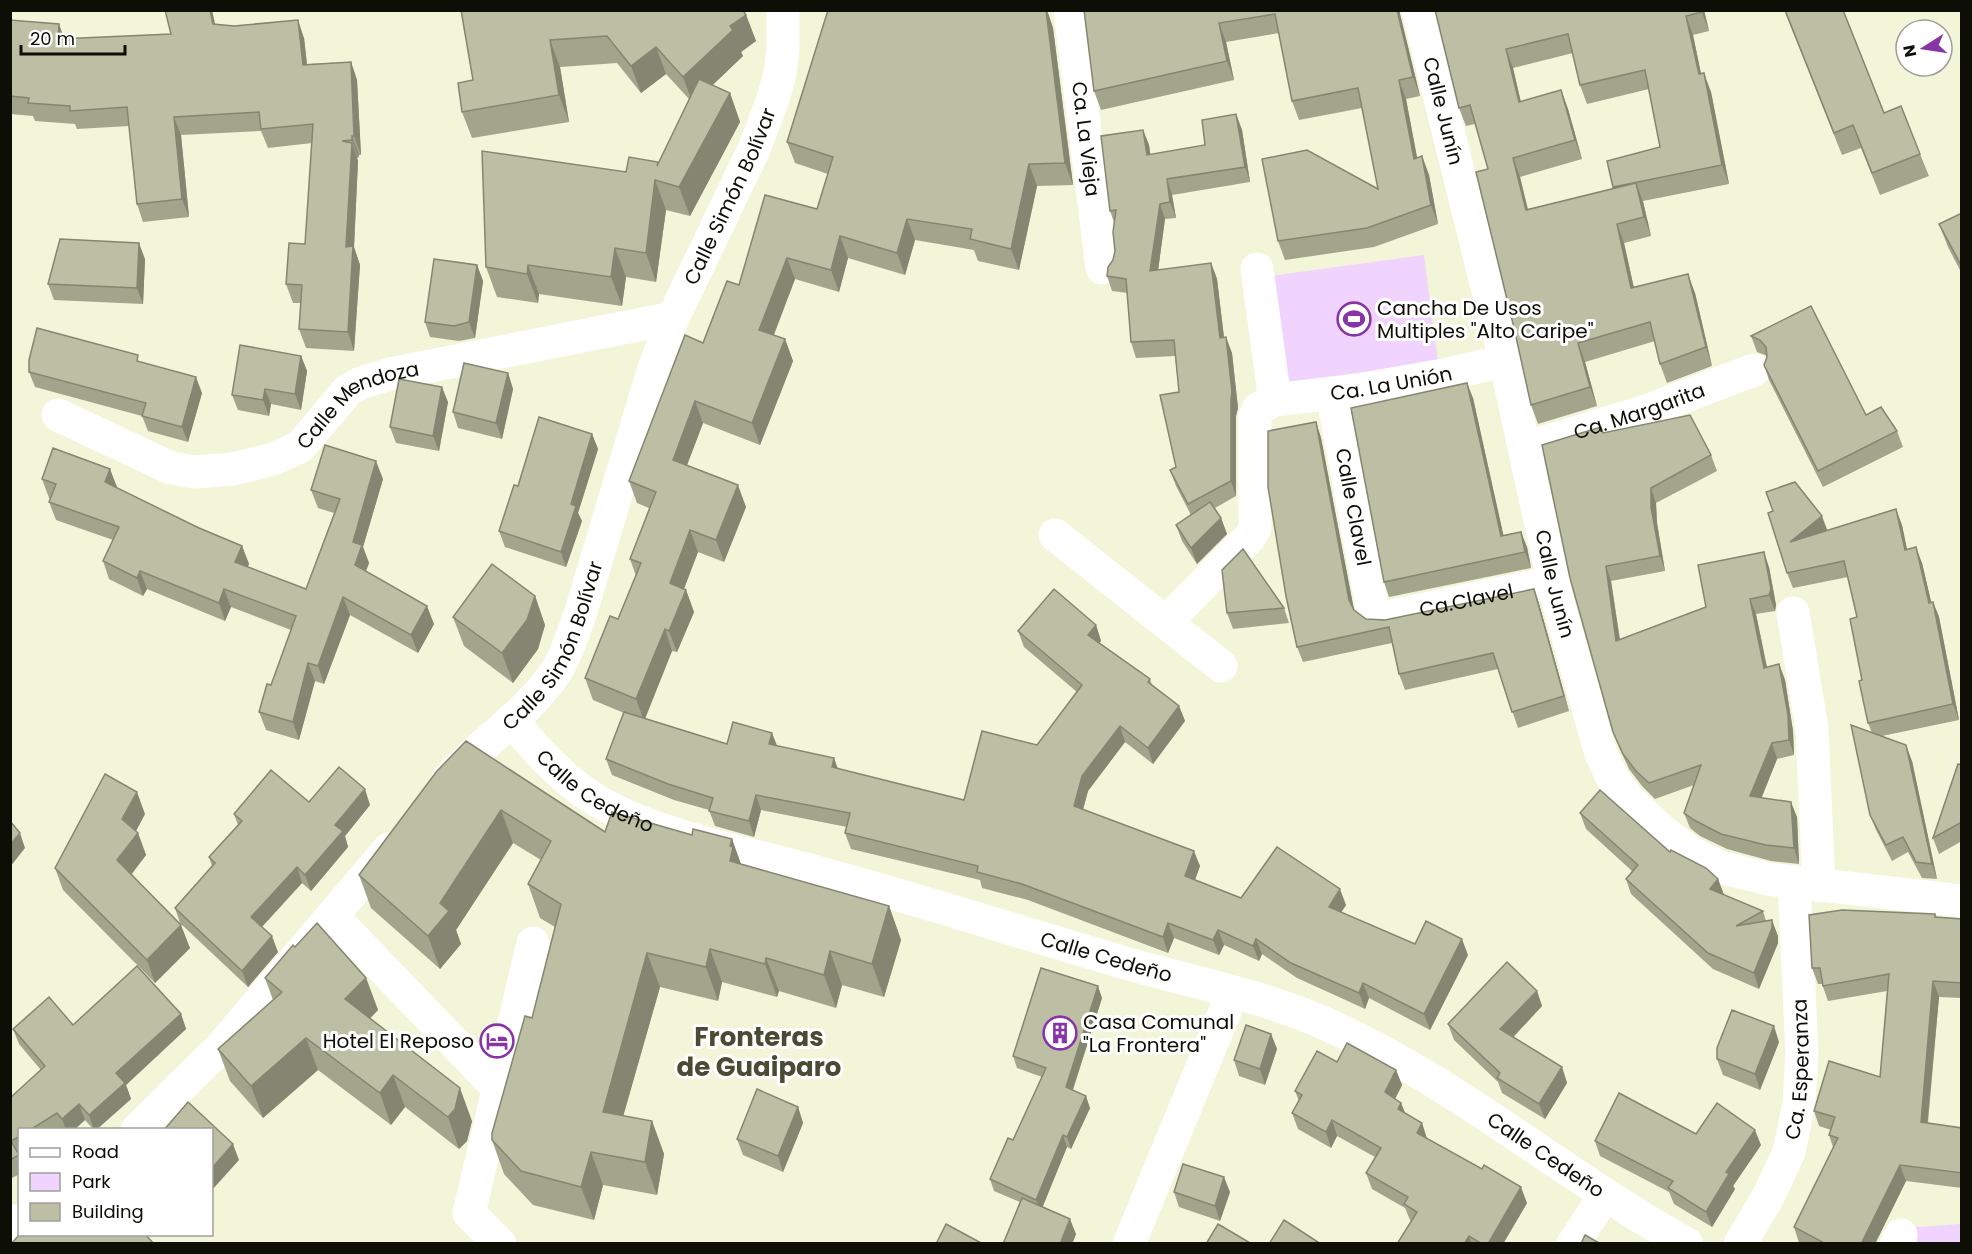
<svg xmlns="http://www.w3.org/2000/svg" width="1972" height="1254" font-family="Poppins,sans-serif">
<rect width="100%" height="100%" fill="#f3f5d9"/>
<g fill="#f1d4fe">
<polygon points="1424,255 1438,362 1285,383 1270,276"/>
<polygon points="1961,1224 1961,1243 1906,1244 1917,1227"/>
</g>
<g fill="none" stroke-linecap="round" stroke-linejoin="round">
<g stroke="#fff" stroke-width="33">
<path id="s1" d="M1070,10L1102,268"/>
<path id="s2" d="M1418,10L1503,351L1557,598L1601,754L1613,779L1628,799L1660,829L1690,852L1720,867L1768,879L1962,901"/>
<polyline points="1257,269 1275,400"/>
<path id="s3" d="M1332,393L1373,612L1378,617H1387L1554,582"/>
<path id="s4" d="M58,415L171,468L195,472L233,469L273,459L300,447L348,390L361,383L390,374L673,318"/>
<path id="s5" d="M1525,448L1646,411L1754,370"/>
<polyline points="1055,535 1221,666"/>
<polyline points="1793,613 1812,729 1819,886"/>
<path id="s6" d="M1166,622L1250,537L1255,528V416L1258,409L1275,400L1358,390L1438,376L1505,361"/>
<path id="s7" d="M511,720C534,747 560,777 591,797C652,836 750,853 820,873C922,900 1021,933 1122,962C1187,981 1255,994 1317,1020C1451,1077 1560,1174 1687,1244"/>
<path id="s8" d="M448,779C482,742 529,713 557,670C567,654 572,635 579,618L654,368L673,318L754,149L772,102L780,74L783,50V10"/>
<polyline points="332,916 499,1089"/>
<polyline points="137,1130 221,1047 389,849"/>
<polyline points="10,1226 20,1220"/>
<polyline points="500,1244 469,1213 533,943"/>
<polyline points="1129,1244 1233,992"/>
<polyline points="1573,1244 1605,1195"/>
<path id="s9" d="M1740,1244L1768,1197L1789,1152L1799,1103L1802,1053L1794,882"/>
<polyline points="1896,1244 1901,1235"/>
</g>
</g>
<g fill="#a2a48c" fill-rule="evenodd">
<polygon points="461,10 746,15 756,41 741,52 743,56 712,85 730,93 740,122 690,216 666,210 656,282 626,277 622,306 539,294 538,303 497,297 486,267 626,172 659,164 689,99 666,74 641,93 617,63 560,67 569,122 472,138 462,112 473,80"/>
<polygon points="828,10 1047,10 1053,28 1073,185 1037,186 1019,270 978,261 974,250 915,240 905,275 848,258 839,292 795,279 774,335 785,339 793,361 760,445 703,423 687,465 746,507 724,562 698,552 684,589 686,590 694,612 677,652 672,651 645,719 727,744 777,746 834,758 838,769 964,800 1037,745 1077,692 1024,647 1018,631 1096,625 1101,641 1099,643 1150,679 1152,685 1179,706 1185,721 1153,764 1125,742 1088,791 1083,809 1200,866 1195,880 1241,898 1346,905 1341,912 1415,944 1468,955 1430,1030 1369,998 1365,1009 1339,997 1297,978 1262,954 1259,961 1224,945 1219,955 1174,938 1168,953 1028,900 982,888 980,880 851,849 845,833 847,827 761,810 754,837 715,826 709,810 674,800 612,775 606,759 624,713 593,700 585,678 618,619 636,576 630,559 649,508 637,503 629,481 703,343 739,285 817,209 828,174 795,163 787,142"/>
<polygon points="1084,10 1400,14 1420,96 1406,99 1417,158 1422,156 1429,175 1438,224 1374,247 1285,260 1278,241 1378,189 1362,108 1299,120 1292,101 1279,33 1226,42 1234,80 1101,110 1094,91"/>
<path d="M1435,10H1704L1709,31L1693,35L1701,74L1711,92L1729,184L1643,201L1651,236L1624,243L1634,288L1695,293L1712,366L1667,383L1660,364L1655,341L1585,362L1597,406L1538,424L1531,405L1488,169L1475,124L1466,126L1459,108ZM1573,53L1580,85L1587,104L1649,89L1660,147L1607,161L1614,189L1528,209L1520,177L1582,159L1568,109L1561,90L1521,102L1513,68Z"/>
<polygon points="1784,10 1843,10 1884,113 1920,154 1929,176 1880,195 1861,148 1842,155"/>
<polygon points="10,20 59,24 64,39 171,34 215,24 304,38 307,64 351,62 357,80 361,155 359,155 358,158 357,158 358,161 354,247 360,265 354,351 306,348 299,329 301,303 293,303 286,284 305,244 312,143 268,148 261,131 181,135 189,217 143,222 137,204 129,126 77,129 75,124 35,121 33,116 10,114"/>
<polygon points="1236,114 1242,130 1250,182 1172,195 1176,218 1165,219 1158,270 1211,263 1217,279 1224,338 1232,353 1238,408 1236,416 1236,496 1215,508 1221,518 1227,534 1197,564 1182,541 1176,525 1191,515 1176,486 1170,470 1176,467 1179,392 1175,356 1136,358 1131,342 1128,293 1112,291 1107,276 1113,260 1115,251 1114,222 1110,211 1143,130 1149,145 1150,155 1205,145"/>
<polygon points="1962,213 1962,274 1948,247 1939,224"/>
<polygon points="145,259 143,304 54,300 48,284"/>
<polygon points="477,265 483,281 475,338 459,341 430,337 425,322"/>
<polygon points="1811,306 1866,415 1897,431 1903,447 1823,487 1769,380 1764,365 1767,357 1765,355 1757,352 1751,336"/>
<polygon points="301,356 307,371 301,410 271,404 269,416 238,410 232,395"/>
<polygon points="141,362 202,393 188,442 148,431 142,416 35,387 29,372"/>
<polygon points="508,373 513,389 502,439 458,428 453,412"/>
<polygon points="1473,398 1503,535 1527,547 1531,568 1389,597 1384,582"/>
<polygon points="448,402 439,451 396,443 390,427"/>
<polygon points="1316,422 1321,438 1354,610 1366,619 1385,620 1534,589 1539,604 1569,711 1518,728 1498,669 1405,690 1399,674 1392,643 1303,662 1297,647"/>
<polygon points="1604,433 1711,455 1717,471 1656,503 1657,523 1665,571 1611,581 1620,639 1706,607 1769,567 1776,605 1775,611 1756,614 1767,667 1779,664 1785,680 1793,731 1794,755 1777,759 1762,797 1797,817 1799,864 1771,861 1727,849 1700,836 1690,828 1684,813 1694,785 1655,799 1642,786 1629,769 1619,747 1613,732 1542,445"/>
<polygon points="592,434 598,449 578,513 582,521 566,567 505,547 499,531 518,486"/>
<polygon points="110,469 116,488 199,528 242,546 249,564 247,567 306,589 334,513 318,508 311,490 383,479 363,547 369,563 366,571 434,624 418,653 350,615 324,684 315,681 299,740 266,730 259,712 271,685 291,630 231,607 225,621 147,589 143,596 109,579 103,561 113,540 56,520 49,502 51,498 49,498 42,479"/>
<polygon points="1773,511 1827,530 1902,525 1907,549 1922,563 1931,602 1933,602 1939,617 1959,720 1882,736 1912,761 1937,879 1922,878 1908,852 1892,861 1876,830 1870,815 1872,733 1868,723 1862,680 1857,617 1848,577 1793,588 1787,573"/>
<polygon points="535,596 545,625 538,649 513,683 464,646 453,617"/>
<polygon points="1284,608 1289,623 1233,629 1227,613"/>
<polygon points="1962,765 1962,841 1939,854 1933,838"/>
<polygon points="437,771 605,832 692,835 732,839 741,864 889,906 901,940 884,997 842,985 836,1008 779,991 777,997 722,982 718,1001 660,987 623,1116 652,1121 664,1154 657,1195 603,1185 594,1220 533,1205 504,1174 492,1140 532,1018 555,927 540,918 528,884 541,860 513,843 456,930 461,944 440,969 371,908 359,875"/>
<polygon points="370,805 345,836 348,847 311,891 302,883 262,927 278,952 248,987 180,923 175,908 212,866 209,857 238,825 234,814"/>
<polygon points="1580,813 1670,852 1718,879 1724,895 1763,911 1766,921 1778,936 1778,943 1759,989 1713,969 1631,894 1626,879 1632,871 1586,829"/>
<polygon points="145,814 136,831 138,833 146,855 132,874 190,948 155,983 63,890 55,868"/>
<polygon points="1935,914 1937,917 1962,919 1962,998 1939,997 1928,1123 1962,1128 1962,1188 1906,1181 1875,1244 1800,1244 1799,1243 1794,1227 1833,1147 1829,1135 1831,1130 1819,1126 1814,1111 1880,1077 1887,991 1828,1001 1822,984 1818,984 1812,968"/>
<polygon points="295,947 366,978 378,1010 370,1018 472,1121 467,1141 459,1149 405,1107 391,1125 318,1070 263,1118 230,1081 218,1049 273,1000 265,978"/>
<polygon points="1537,991 1542,1006 1513,1037 1562,1067 1567,1083 1545,1119 1502,1093 1498,1082 1454,1040 1448,1024"/>
<polygon points="1102,998 1073,1090 1090,1108 1071,1149 1067,1147 1042,1207 1076,1234 1072,1244 1003,1244 1020,1202 994,1191 990,1179 1013,1140 1042,1077 1017,1068 1013,1056"/>
<polygon points="181,1014 186,1029 126,1085 131,1099 96,1130 94,1130 85,1120 74,1130 20,1130 20,1174 10,1179 10,1098 41,1070 19,1044 13,1029 73,1025"/>
<polygon points="1271,1034 1277,1049 1265,1085 1239,1076 1234,1060"/>
<polygon points="1779,1042 1760,1090 1723,1075 1717,1059"/>
<polygon points="1337,1062 1396,1070 1402,1085 1395,1099 1401,1103 1405,1113 1422,1123 1427,1139 1527,1203 1503,1244 1397,1244 1411,1221 1410,1220 1405,1208 1372,1189 1366,1173 1375,1157 1337,1136 1331,1148 1298,1129 1292,1113 1299,1101 1295,1091"/>
<polygon points="798,1107 803,1123 783,1172 743,1155 737,1139"/>
<polygon points="1696,1134 1761,1145 1733,1186 1735,1189 1712,1227 1674,1204 1669,1192 1600,1156 1595,1141"/>
<polygon points="1174,1192 1230,1192 1220,1221 1179,1207"/>
</g>
<g fill="#848672">
<polygon points="210,10 212,10 219,42 213,24"/>
<polygon points="1046,10 1047,10 1053,28 1073,185 1065,163"/>
<polygon points="1397,10 1400,10 1400,14 1420,96 1413,77"/>
<polygon points="1701,10 1704,10 1709,31"/>
<polygon points="746,15 756,41 741,52 743,56 693,104 683,77 730,26"/>
<polygon points="1686,16 1693,35 1705,93 1699,74"/>
<polygon points="298,20 304,38 309,83 303,65"/>
<polygon points="1219,23 1226,42 1234,80 1227,61"/>
<polygon points="59,24 65,42 58,39"/>
<polygon points="550,40 560,67 569,122 559,95"/>
<polygon points="656,47 666,74 641,93 631,66"/>
<polygon points="1506,49 1513,68 1525,121 1519,102"/>
<polygon points="351,62 357,80 361,155 354,136"/>
<polygon points="1704,73 1711,92 1729,184 1722,165"/>
<polygon points="1399,80 1406,99 1421,178 1414,159"/>
<polygon points="1561,90 1568,109 1582,159 1575,140"/>
<polygon points="730,93 740,122 690,216 679,187"/>
<polygon points="1236,114 1242,130 1250,182 1245,167"/>
<polygon points="174,117 181,135 189,217 182,199"/>
<polygon points="1143,130 1149,145 1153,171 1147,155"/>
<polygon points="352,136 359,155 358,158 352,140"/>
<polygon points="352,143 358,161 354,247 360,265 354,351 348,332 346,247"/>
<polygon points="1422,156 1429,175 1438,224 1431,205"/>
<polygon points="1513,158 1520,177 1532,229 1526,210"/>
<polygon points="1029,164 1037,186 1019,270 1011,249"/>
<polygon points="1167,179 1172,195 1176,218 1170,202"/>
<polygon points="655,180 666,210 656,282 646,253"/>
<polygon points="1636,183 1643,202 1651,236 1644,217"/>
<polygon points="1160,204 1165,219 1156,286 1150,271"/>
<polygon points="907,219 915,240 905,275 897,253"/>
<polygon points="1617,224 1624,243 1638,307 1631,288"/>
<polygon points="840,236 848,258 839,292 831,270"/>
<polygon points="139,243 145,259 143,304 137,288"/>
<polygon points="615,248 626,277 622,306 611,277"/>
<polygon points="787,258 795,279 767,352 759,330"/>
<polygon points="1211,263 1217,279 1226,354 1220,338"/>
<polygon points="477,265 483,281 475,338 469,322"/>
<polygon points="528,265 539,294 538,303 527,274"/>
<polygon points="1688,274 1695,293 1712,366 1706,347"/>
<polygon points="1226,337 1232,353 1238,408 1236,416 1236,496 1231,481"/>
<polygon points="785,339 793,361 760,445 752,423"/>
<polygon points="1578,343 1585,362 1597,406 1590,387"/>
<polygon points="301,356 307,371 301,410 295,394"/>
<polygon points="508,373 513,389 502,439 496,423"/>
<polygon points="196,377 202,393 188,442 182,427"/>
<polygon points="1467,383 1473,398 1507,551 1501,536"/>
<polygon points="442,387 448,402 439,451 433,436"/>
<polygon points="265,389 271,404 269,416 263,400"/>
<polygon points="695,401 703,423 681,481 673,460"/>
<polygon points="1316,422 1321,438 1355,615 1349,600"/>
<polygon points="592,434 598,449 578,513 582,521 566,567 561,552 571,504"/>
<polygon points="376,461 383,479 363,547 369,563 361,583 355,565 353,542"/>
<polygon points="110,469 117,487 112,500 105,482"/>
<polygon points="738,485 746,507 724,562 716,540"/>
<polygon points="1651,488 1656,503 1657,523 1665,571 1660,556 1651,507"/>
<polygon points="1896,509 1902,525 1910,565 1905,550"/>
<polygon points="1822,516 1828,532 1790,542"/>
<polygon points="1221,518 1227,534 1197,564 1191,548"/>
<polygon points="690,530 698,552 678,604 670,583"/>
<polygon points="1521,532 1527,547 1531,568 1525,552"/>
<polygon points="242,546 249,564 242,580 235,562"/>
<polygon points="1916,547 1922,563 1935,618 1929,603"/>
<polygon points="1764,552 1769,567 1776,605 1775,611 1769,595"/>
<polygon points="1606,566 1611,581 1622,656 1616,641"/>
<polygon points="140,571 147,589 143,596 137,578"/>
<polygon points="224,589 231,607 225,621 219,603"/>
<polygon points="1534,589 1539,604 1569,711 1564,696"/>
<polygon points="686,590 694,612 677,652 669,631"/>
<polygon points="535,596 545,625 538,649 513,683 502,653"/>
<polygon points="343,597 350,615 324,684 318,666"/>
<polygon points="1750,599 1756,614 1770,683 1764,668"/>
<polygon points="1933,602 1939,617 1959,720 1953,704"/>
<polygon points="427,606 434,624 418,653 411,635"/>
<polygon points="1096,625 1101,641 1093,650 1088,635"/>
<polygon points="665,629 672,651 644,721 636,699"/>
<polygon points="308,663 315,681 299,740 293,722"/>
<polygon points="1779,664 1785,680 1793,731 1794,755 1789,740"/>
<polygon points="1179,706 1185,721 1153,764 1148,748"/>
<polygon points="1120,726 1125,742 1088,791 1080,821 1074,806 1082,776"/>
<polygon points="772,733 778,748 769,744"/>
<polygon points="1772,743 1777,759 1756,811 1750,796"/>
<polygon points="1906,745 1912,761 1937,879 1932,864"/>
<polygon points="834,758 839,773 832,767"/>
<polygon points="365,789 370,805 345,836 348,847 311,891 305,875 335,825"/>
<polygon points="137,792 145,814 130,842 122,819"/>
<polygon points="756,795 761,810 754,837 749,821"/>
<polygon points="1791,802 1797,817 1799,864 1794,848"/>
<polygon points="501,810 513,843 456,930 461,944 440,969 428,936 440,903"/>
<polygon points="20,833 25,848 10,867 10,845"/>
<polygon points="138,833 146,855 125,882 117,860"/>
<polygon points="732,839 744,873 730,861 730,846"/>
<polygon points="1194,851 1200,866 1191,891 1185,876"/>
<polygon points="297,867 302,883 257,932 251,917"/>
<polygon points="1718,879 1724,895 1710,889"/>
<polygon points="1340,889 1346,905 1335,922 1329,907"/>
<polygon points="889,906 901,940 884,997 872,964"/>
<polygon points="1772,920 1778,936 1778,943 1759,989 1754,973"/>
<polygon points="1168,923 1174,938 1168,953 1163,937"/>
<polygon points="181,925 190,948 155,983 147,960"/>
<polygon points="1218,930 1224,945 1219,955 1213,940"/>
<polygon points="272,936 278,952 248,987 242,971"/>
<polygon points="1256,939 1262,954 1259,961 1253,946"/>
<polygon points="1462,939 1468,955 1430,1030 1424,1014"/>
<polygon points="710,949 722,982 718,1001 706,967"/>
<polygon points="830,951 842,985 836,1008 824,975"/>
<polygon points="647,953 660,987 615,1145 603,1112"/>
<polygon points="766,958 779,991 777,997 765,964"/>
<polygon points="366,978 378,1010 357,1032 345,999"/>
<polygon points="1933,981 1939,997 1926,1137 1921,1122"/>
<polygon points="1363,983 1369,998 1365,1009 1359,993"/>
<polygon points="1098,986 1102,998 1070,1098 1066,1087"/>
<polygon points="1537,991 1542,1006 1506,1045 1500,1029"/>
<polygon points="181,1014 186,1029 126,1085 131,1099 96,1130 94,1130 89,1115 116,1073"/>
<polygon points="1774,1026 1779,1042 1760,1090 1755,1074"/>
<polygon points="1271,1034 1277,1049 1265,1085 1260,1069"/>
<polygon points="306,1038 318,1070 263,1118 251,1086"/>
<polygon points="1562,1067 1567,1083 1545,1119 1539,1104"/>
<polygon points="1396,1070 1402,1085 1391,1107 1385,1092"/>
<polygon points="393,1075 405,1107 391,1125 380,1093"/>
<polygon points="460,1088 472,1121 467,1141 459,1149 448,1117"/>
<polygon points="1086,1096 1090,1108 1071,1149 1067,1137"/>
<polygon points="1401,1103 1407,1118 1398,1109"/>
<polygon points="79,1104 85,1120 74,1130 66,1130 62,1119"/>
<polygon points="798,1107 803,1123 783,1172 778,1156"/>
<polygon points="1332,1120 1337,1136 1331,1148 1326,1132"/>
<polygon points="652,1121 664,1154 657,1195 645,1162"/>
<polygon points="1422,1123 1427,1139 1417,1133"/>
<polygon points="1755,1130 1761,1145 1733,1186 1735,1189 1712,1227 1706,1212 1726,1172"/>
<polygon points="1063,1135 1067,1147 1041,1211 1036,1200"/>
<polygon points="233,1144 239,1160 212,1190 212,1168"/>
<polygon points="591,1152 603,1185 594,1220 581,1187"/>
<polygon points="1900,1165 1906,1181 1875,1244 1861,1244"/>
<polygon points="1224,1177 1230,1192 1220,1221 1215,1206"/>
<polygon points="1521,1187 1527,1203 1503,1244 1488,1244"/>
<polygon points="1070,1219 1076,1234 1072,1244 1060,1244"/>
<polygon points="1469,1236 1472,1244 1464,1244"/>
</g>
<g fill="#bcbfa3" stroke="#848672" stroke-width="1.5">
<polygon points="165,10 210,10 213,24 234,26 298,20 303,65 351,62 354,136 352,136 352,140 342,141 352,143 346,247 353,246 348,332 299,329 302,285 286,284 289,243 305,244 313,124 261,129 259,112 174,117 182,199 137,204 127,107 70,111 70,106 28,103 29,98 10,96 10,20 59,24 58,39 171,34"/>
<polygon points="461,10 743,10 746,15 730,26 733,30 683,77 656,47 631,66 607,36 550,40 559,95 462,112 458,83 473,80"/>
<polygon points="828,10 1046,10 1065,163 1029,164 1011,249 970,239 972,229 907,219 897,253 840,236 831,270 787,258 759,330 785,339 752,423 695,401 673,460 738,485 716,540 690,530 670,583 686,590 669,631 665,629 636,699 585,678 610,616 618,619 641,563 630,559 656,492 629,481 685,335 703,343 727,281 739,285 765,195 817,209 833,157 787,142"/>
<polygon points="1084,10 1397,10 1413,77 1399,80 1414,159 1422,156 1431,205 1367,228 1278,241 1262,159 1307,150 1378,189 1358,88 1292,101 1275,14 1219,23 1227,61 1094,91"/>
<polygon points="1435,10 1701,10 1702,12 1686,16 1699,74 1704,73 1722,165 1613,187 1607,161 1660,147 1645,70 1580,85 1568,34 1506,49 1519,102 1561,90 1575,140 1513,158 1526,210 1636,183 1644,217 1617,224 1631,288 1688,274 1706,347 1660,364 1650,322 1578,343 1590,387 1531,405 1514,328 1476,172 1488,169 1470,105 1459,108"/>
<polygon points="1785,10 1843,10 1884,113 1901,106 1920,154 1872,173 1853,125 1834,133"/>
<polygon points="699,79 730,93 679,187 655,180 646,253 615,248 611,277 528,265 527,274 486,267 482,151 626,172 629,157 658,162 657,166"/>
<polygon points="1236,114 1245,167 1167,179 1170,202 1160,204 1150,271 1211,263 1220,338 1226,337 1232,392 1231,400 1231,481 1188,504 1170,470 1176,467 1160,395 1179,392 1174,340 1131,342 1126,279 1107,276 1108,267 1113,260 1115,251 1113,232 1116,210 1110,211 1101,136 1143,130 1147,155 1205,145 1202,120"/>
<polygon points="1962,213 1962,267 1939,224"/>
<polygon points="60,239 139,243 137,288 48,284"/>
<polygon points="434,259 477,265 469,322 454,326 425,322"/>
<polygon points="1811,306 1866,415 1881,407 1897,431 1818,471 1764,365 1767,357 1766,347 1760,340 1751,336"/>
<polygon points="37,328 138,355 137,361 196,377 182,427 142,416 146,403 29,372 29,360"/>
<polygon points="240,345 301,356 295,394 265,389 263,400 232,395"/>
<polygon points="464,363 508,373 496,423 453,412"/>
<polygon points="399,379 442,387 433,436 390,427"/>
<polygon points="1467,383 1501,536 1521,532 1525,552 1384,582 1351,408"/>
<polygon points="1690,415 1711,455 1651,488 1651,507 1660,556 1606,566 1616,641 1706,607 1698,565 1764,552 1771,589 1769,595 1750,599 1764,668 1779,664 1788,715 1789,740 1772,743 1750,796 1791,802 1794,848 1766,845 1721,834 1694,820 1684,813 1701,765 1649,783 1636,771 1623,754 1613,732 1570,578 1542,445 1601,427 1603,433"/>
<polygon points="539,417 592,434 571,504 576,506 561,552 499,531 514,485 518,486"/>
<polygon points="1316,422 1349,600 1354,610 1366,619 1385,620 1534,589 1564,696 1512,712 1493,653 1399,674 1389,627 1297,647 1286,596 1268,487 1268,431"/>
<polygon points="325,445 376,461 353,542 362,545 355,565 427,606 411,635 343,597 318,666 308,663 293,722 259,712 267,684 271,685 296,616 224,589 219,603 140,571 137,578 103,561 119,527 49,502 56,484 42,479 53,448 110,469 105,482 199,528 242,546 235,562 306,589 340,499 311,490"/>
<polygon points="1795,482 1822,516 1790,542 1896,509 1905,550 1916,547 1929,603 1933,602 1953,704 1868,723 1859,681 1862,680 1850,619 1857,617 1844,561 1787,573 1768,513 1773,511 1766,492"/>
<polygon points="1210,502 1221,518 1191,548 1176,525"/>
<polygon points="1243,549 1284,608 1227,613 1222,570"/>
<polygon points="492,564 535,596 527,620 502,653 453,617"/>
<polygon points="1054,589 1096,625 1088,635 1150,679 1148,682 1179,706 1148,748 1120,726 1082,776 1074,806 1194,851 1185,876 1241,898 1277,847 1340,889 1329,907 1415,944 1426,921 1462,939 1424,1014 1363,983 1359,993 1334,982 1291,963 1256,939 1253,946 1218,930 1213,940 1168,923 1163,937 1022,884 977,872 978,866 845,833 850,813 756,795 749,821 709,811 713,798 668,784 606,759 624,712 727,744 733,722 772,733 769,744 834,758 832,767 964,800 982,731 1037,745 1082,685 1018,631"/>
<polygon points="1851,725 1906,745 1932,864 1916,862 1903,837 1886,845 1870,815"/>
<polygon points="466,741 605,832 612,812 692,835 693,829 732,839 730,846 733,847 730,861 889,906 872,964 830,951 824,975 766,958 765,964 710,949 706,967 647,953 603,1112 652,1121 645,1162 591,1152 581,1187 521,1171 492,1140 492,1133 525,1016 532,1018 561,904 528,884 551,841 501,810 440,903 449,911 428,936 359,875 437,771"/>
<polygon points="1958,764 1962,765 1962,822 1933,838"/>
<polygon points="339,767 365,789 335,825 343,831 305,875 297,867 251,917 272,936 242,971 175,908 215,863 209,857 242,821 234,814 271,770 309,802"/>
<polygon points="105,774 137,792 122,819 138,833 117,860 181,925 147,960 55,868"/>
<polygon points="1600,790 1670,852 1671,850 1706,868 1718,879 1710,889 1763,911 1736,926 1772,920 1772,928 1754,973 1708,953 1626,879 1638,865 1580,813"/>
<polygon points="10,821 20,833 10,845"/>
<polygon points="1842,910 1935,914 1935,917 1962,919 1962,983 1933,981 1921,1122 1962,1128 1962,1173 1900,1165 1861,1244 1826,1244 1794,1227 1838,1138 1829,1135 1835,1117 1814,1111 1829,1061 1880,1077 1889,974 1823,986 1820,968 1812,968 1809,915"/>
<polygon points="317,923 366,978 345,999 460,1088 455,1109 448,1117 393,1075 380,1093 306,1038 251,1086 218,1049 282,992 265,978 293,945 295,947"/>
<polygon points="1507,962 1537,991 1500,1029 1562,1067 1539,1104 1497,1078 1500,1073 1448,1024"/>
<polygon points="137,966 181,1014 116,1073 125,1083 89,1115 79,1104 62,1119 57,1113 30,1130 20,1130 20,1136 11,1141 19,1155 10,1160 10,1098 45,1066 13,1029 49,997 73,1025"/>
<polygon points="1041,968 1098,986 1066,1087 1086,1096 1067,1137 1063,1135 1036,1200 990,1179 1008,1138 1013,1140 1046,1068 1013,1056"/>
<polygon points="1732,1010 1774,1026 1755,1074 1717,1059 1717,1048"/>
<polygon points="1246,1025 1271,1034 1260,1069 1234,1060"/>
<polygon points="1347,1043 1396,1070 1385,1092 1401,1103 1398,1109 1422,1123 1417,1133 1482,1169 1484,1165 1521,1187 1488,1244 1482,1244 1469,1236 1464,1244 1397,1244 1417,1212 1404,1204 1408,1197 1366,1173 1381,1148 1332,1120 1326,1132 1292,1113 1302,1095 1295,1091 1317,1051 1337,1062"/>
<polygon points="757,1089 798,1107 778,1156 737,1139"/>
<polygon points="1619,1093 1696,1134 1717,1103 1755,1130 1726,1172 1729,1174 1706,1212 1668,1188 1673,1181 1595,1141"/>
<polygon points="188,1102 233,1144 212,1168 212,1130 164,1130"/>
<polygon points="1183,1164 1224,1177 1215,1206 1174,1192"/>
<polygon points="1022,1198 1070,1219 1060,1244 1003,1244"/>
<polygon points="1284,1220 1321,1244 1269,1244"/>
<polygon points="946,1224 983,1244 936,1244"/>
<polygon points="1218,1224 1252,1244 1206,1244"/>
<polygon points="20,1234 145,1234 154,1244 11,1244"/>
<polygon points="1585,1235 1601,1244 1581,1244"/>
</g>
<defs>
<symbol id="stadium-ring" viewBox="-11 -11 22 22"><circle r="9.5" fill="#fff" stroke="#8735a4" stroke-width="1.5"/><path d="M0-5a6.5 5 0 1 0 0 10a6.5 5 0 1 0 0-10ZM-3.5-1.8h7v3.6h-7Z" fill="#8735a4"/></symbol>
<symbol id="building-ring" viewBox="-11 -11 22 22"><circle r="9.5" fill="#fff" stroke="#8735a4" stroke-width="1.5"/><path d="M-4-6H4V6H1V3H-1V6H-4ZM-2.5-4.3h1.7v1.8h-1.7ZM.8-4.3h1.7v1.8H.8ZM-2.5-1h1.7V.8h-1.7ZM.8-1h1.7V.8H.8Z" fill="#8735a4"/></symbol>
<symbol id="hotel-ring" viewBox="-11 -11 22 22"><circle r="9.5" fill="#fff" stroke="#8735a4" stroke-width="1.5"/><path d="M-6-4.5h1.5V1H6V5H4.5V3h-9V5H-6ZM-4 0a1.8 1.8 0 1 1 3.6 0ZM.5 0V-2.5h3Q6-2.5 6 0Z" fill="#8735a4"/></symbol>
</defs>
<g fill-rule="evenodd">
<use href="#stadium-ring" x="1335" y="300" width="38" height="38"/>
<use href="#building-ring" x="1041" y="1014" width="38" height="38"/>
<use href="#hotel-ring" x="478" y="1022" width="38" height="38"/>
</g>
<g text-anchor="middle" stroke-width="6" stroke-linejoin="round" paint-order="stroke">
<g font-size="20" fill="#0d0e05" stroke="#fff">
<text dy="7" stroke="none"><textPath href="#s2" startOffset="104">Calle Junín</textPath></text>
<text dy="7" stroke="none"><textPath href="#s1" startOffset="130">Ca. La Vieja</textPath></text>
<text dy="7" stroke="none"><textPath href="#s8" startOffset="660">Calle Simón Bolívar</textPath></text>
<text dy="7" stroke="none"><textPath href="#s6" startOffset="386">Ca. La Unión</textPath></text>
<text dy="7" stroke="none"><textPath href="#s4" startOffset="333">Calle Mendoza</textPath></text>
<text dy="7" stroke="none"><textPath href="#s5" startOffset="120">Ca. Margarita</textPath></text>
<text dy="7" stroke="none"><textPath href="#s3" startOffset="116">Calle Clavel</textPath></text>
<text dy="7" stroke="none"><textPath href="#s2" startOffset="590">Calle Junín</textPath></text>
<text dy="7" stroke="none"><textPath href="#s3" startOffset="320">Ca.Clavel</textPath></text>
<text dy="7" stroke="none"><textPath href="#s8" startOffset="174">Calle Simón Bolívar</textPath></text>
<text dy="7" stroke="none"><textPath href="#s7" startOffset="112">Calle Cedeño</textPath></text>
<text dy="7" stroke="none"><textPath href="#s7" startOffset="652">Calle Cedeño</textPath></text>
<text dy="7" stroke="none"><textPath href="#s9" startOffset="188">Ca. Esperanza</textPath></text>
<text dy="7" stroke="none"><textPath href="#s7" startOffset="1138">Calle Cedeño</textPath></text>
</g>
<g font-size="20" fill="#0d0e05" stroke="#fff" text-anchor="start">
<text x="1377" y="315">Cancha De Usos<tspan x="1377" dy="23">Multiples "Alto Caripe"</tspan></text>
<text x="1083" y="1029">Casa Comunal<tspan x="1083" dy="23">"La Frontera"</tspan></text>
<text x="474" y="1048" text-anchor="end">Hotel El Reposo</text>
</g>
<g font-size="26" font-weight="bold" fill="#494b33" stroke="#fff">
<text x="759" y="1046">Fronteras<tspan x="759" dy="30">de Guaiparo</tspan></text>
</g>
</g>
<rect width="1972" height="1254" fill="none" stroke="#0d0e05" stroke-width="24"/>
<rect x="18" y="1128" width="195" height="108" fill="#ffffff" stroke="#9e9f9b" stroke-width="1.5"/>
<rect x="30" y="1148" width="30" height="9" fill="#ffffff" stroke="#9e9f9b" stroke-width="1.5"/>
<text x="72" y="1158" font-size="18" fill="#0d0e05">Road</text>
<rect x="30" y="1173" width="30" height="18" fill="#f1d4fe" stroke="#9e9f9b" stroke-width="1.5"/>
<text x="72" y="1188" font-size="18" fill="#0d0e05">Park</text>
<rect x="30" y="1203" width="30" height="18" fill="#bcbfa3" stroke="#9e9f9b" stroke-width="1.5"/>
<text x="72" y="1218" font-size="18" fill="#0d0e05">Building</text>
<g transform="translate(1924 48) rotate(258)"><circle r="28" fill="#ffffff" stroke="#9e9f9b" stroke-width="1.5"/>
<path d="M0-4.5L10 22L0 15L-10 22Z" fill="#8735a4"/>
<text y="-9" font-size="16" font-weight="bold" text-anchor="middle" fill="#0d0e05">N</text>
</g>
<path d="M21 45v9h104v-9" fill="none" stroke="#0d0e05" stroke-width="3"/>
<text x="30" y="45" font-size="18" fill="#0d0e05" stroke="#ffffff" stroke-width="4.5" paint-order="stroke">20 m</text>
</svg>
